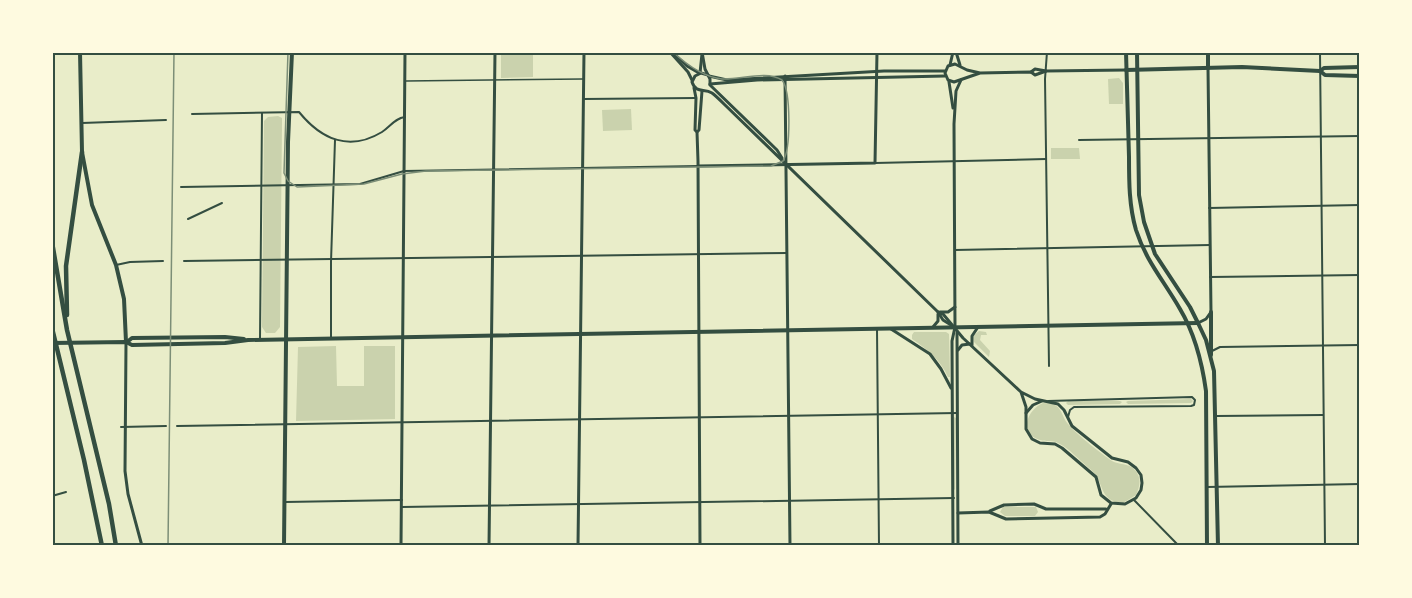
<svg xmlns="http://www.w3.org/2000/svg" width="1412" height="598" font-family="Georgia,serif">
<rect width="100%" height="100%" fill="#e9edc9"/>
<g fill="#cad2ad">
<polygon points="501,53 533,53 533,77 501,78"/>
<polygon points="1119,78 1123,83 1123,104 1109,104 1108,79"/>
<polygon points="631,109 632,130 603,131 602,110"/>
<polygon points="278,116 282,118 282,122 280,327 275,333 266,333 262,327 264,121 268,117"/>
<polygon points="1051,148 1079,148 1080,159 1051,159"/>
<polygon points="979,331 986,332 987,335 981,335 980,340 990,351 989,357 974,342 973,336"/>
<path d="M914,332H946L949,334L950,377H948C940,359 927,349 912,339V335Z"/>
<polygon points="336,346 337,386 364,386 364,346 395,346 395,419 296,421 298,347"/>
<polygon points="1191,399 1193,401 1191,403 1128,404 1126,402 1128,401"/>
<polygon points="1068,401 1120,401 1122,402 1120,404 1068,405 1066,403"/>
<path d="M1043,403C1064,403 1059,414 1069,425C1077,435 1102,454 1112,461C1119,465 1128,463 1134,469C1142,477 1140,486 1136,495L1123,503C1097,501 1106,482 1090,469C1080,461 1069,448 1058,443C1052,440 1046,442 1040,440C1018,433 1027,410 1043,403Z"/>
<polygon points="954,417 956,418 955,490 954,489"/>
<polygon points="1003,507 1036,507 1038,512 1035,516 1005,516 1000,512"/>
</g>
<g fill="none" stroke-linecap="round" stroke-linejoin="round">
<polyline stroke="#344e41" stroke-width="1.5" points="406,81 583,79"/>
<polyline stroke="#344e41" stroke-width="2" points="188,219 222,203"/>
<g stroke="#344e41" stroke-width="2">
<polyline points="1047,52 1045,79 1049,366"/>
<polyline points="1320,52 1325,546"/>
<polyline points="583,99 696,98"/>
<path d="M192,114L299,112C321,139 349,152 382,132C390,127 395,118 405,117"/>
<polyline points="82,123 166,120"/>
<polyline points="1079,140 1360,136"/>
<polyline points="875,163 1046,159"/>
<polyline points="181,187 360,184 404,171 698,166"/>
<polyline points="1209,208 1360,205"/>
<polyline points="955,250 1210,245"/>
<polyline points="184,261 787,253"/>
<polyline points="116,265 130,262 163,261"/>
<polyline points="1210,277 1360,275"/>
<polyline points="877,329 879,546"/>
<polyline points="331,337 331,262 335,140"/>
<polyline points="260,339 262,113"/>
<polyline points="1212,351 1220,347 1360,345"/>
<polyline points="1048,401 1192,397 1195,400 1194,405 1191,406 1074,407 1070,410 1068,417"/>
<polyline points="1216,416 1323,415"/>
<polyline points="177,426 957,413"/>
<polyline points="121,427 166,426"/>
<polyline points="1207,487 1360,484"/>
<polyline points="52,496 66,492"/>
<polyline points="1134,500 1179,546"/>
<polyline points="285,502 402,500"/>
<polyline points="402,507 954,498"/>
</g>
<g stroke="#344e41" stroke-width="3">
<polyline points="670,52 688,72 692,80"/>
<polyline points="672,52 687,66 699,73"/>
<polyline points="702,52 705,69 710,79 710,84"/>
<polyline points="956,52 960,65"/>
<polyline points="950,65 953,52"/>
<polyline points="1031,72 1035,69 1046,71 1126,70"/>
<polyline points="700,73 702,54"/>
<polyline points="980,73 967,70 955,64 948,66 945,73 948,80 954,82 980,73 1031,72 1035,75 1046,71"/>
<path d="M708,75L701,73L695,76L692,82C696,94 704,88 712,93C716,96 720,100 724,104L938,312L943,314L963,338L1021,392L1035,399L1058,404L1064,410L1072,426L1112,458L1128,462L1136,468L1141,475L1142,483L1141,490L1136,498L1125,504L1111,503L1101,495L1096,477L1062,448L1055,444L1040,443L1032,439L1026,429V407L1021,392"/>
<polyline points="709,76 727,80 884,71 945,71"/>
<polyline points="785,76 790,546"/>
<polyline points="949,82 953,108"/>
<polyline points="710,84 757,80 945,76"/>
<polyline points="710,85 777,150 782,158"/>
<polyline points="694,88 696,98 695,130 697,132 698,161 700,546"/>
<polyline points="697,132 699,130 702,91"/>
<polyline points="698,166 875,163 877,52"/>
<polyline points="938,312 943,320 951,325"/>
<polyline points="940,312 948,312 955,307"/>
<polyline points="1198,323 1206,319 1211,312 1208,68"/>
<polyline points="933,327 938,321 938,314"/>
<polyline points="891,329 930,354 941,369 951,388"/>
<polyline points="957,333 958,546"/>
<polyline points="126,343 125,471 128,494 142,546"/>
<polyline points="972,345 972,336 978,327"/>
<polyline points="958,350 962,345 970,344"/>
<polyline points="1026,413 1033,405 1042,401"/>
<polyline points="990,511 1004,505 1034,504 1046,509 1106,509"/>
<polyline points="958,513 989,512 1006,519 1100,517 1105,514 1111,504"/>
<polyline points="401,546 405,52"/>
<polyline points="489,546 495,52"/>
<polyline points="578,546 584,52"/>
<polyline points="953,546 952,341 955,327 954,124 956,91 961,80"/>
</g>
<g stroke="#344e41" stroke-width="4">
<polyline points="80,52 82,152 92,205 116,265 124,299 126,342"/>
<polyline points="1208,52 1208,68"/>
<polyline points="1126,70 1242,67 1320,71 1325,75 1360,76"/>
<polyline points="1320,71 1324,68 1360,67"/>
<polyline points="127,342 132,338 225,337 244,339"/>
<polyline points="52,343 126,342 132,345 225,343 248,340 1198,323"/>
</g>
<g stroke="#344e41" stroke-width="4">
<path d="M1126,52C1127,87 1128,122 1129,157C1129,181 1129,206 1136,230C1146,261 1164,281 1180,309C1195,334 1202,362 1206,391L1207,546"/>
<polyline points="1137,52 1139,195 1144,222 1155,254 1190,307 1198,323 1206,340 1214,371 1218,546"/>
<polyline points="1211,312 1211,355"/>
<polyline points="284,546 288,142 292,52"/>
</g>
<g stroke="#344e41" stroke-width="4.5">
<polyline points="52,242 67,330 109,504 116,546"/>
<polyline points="67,315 66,266 82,152"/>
<polyline points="52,328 84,460 102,546"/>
</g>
<path stroke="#7c8e77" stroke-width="1.5" d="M288,52L284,173L288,181L297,187L364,184L402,174L426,171L771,166L783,161C791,149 791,91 782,80C766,70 741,80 722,79C703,77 687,65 673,52"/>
<polyline stroke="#7c8e77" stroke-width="1.5" points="168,546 174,52"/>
</g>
<rect width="1412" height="598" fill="none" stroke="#fefae0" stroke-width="108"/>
<rect x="54" y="54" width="1304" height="490" fill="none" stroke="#344e41" stroke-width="2"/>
</svg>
